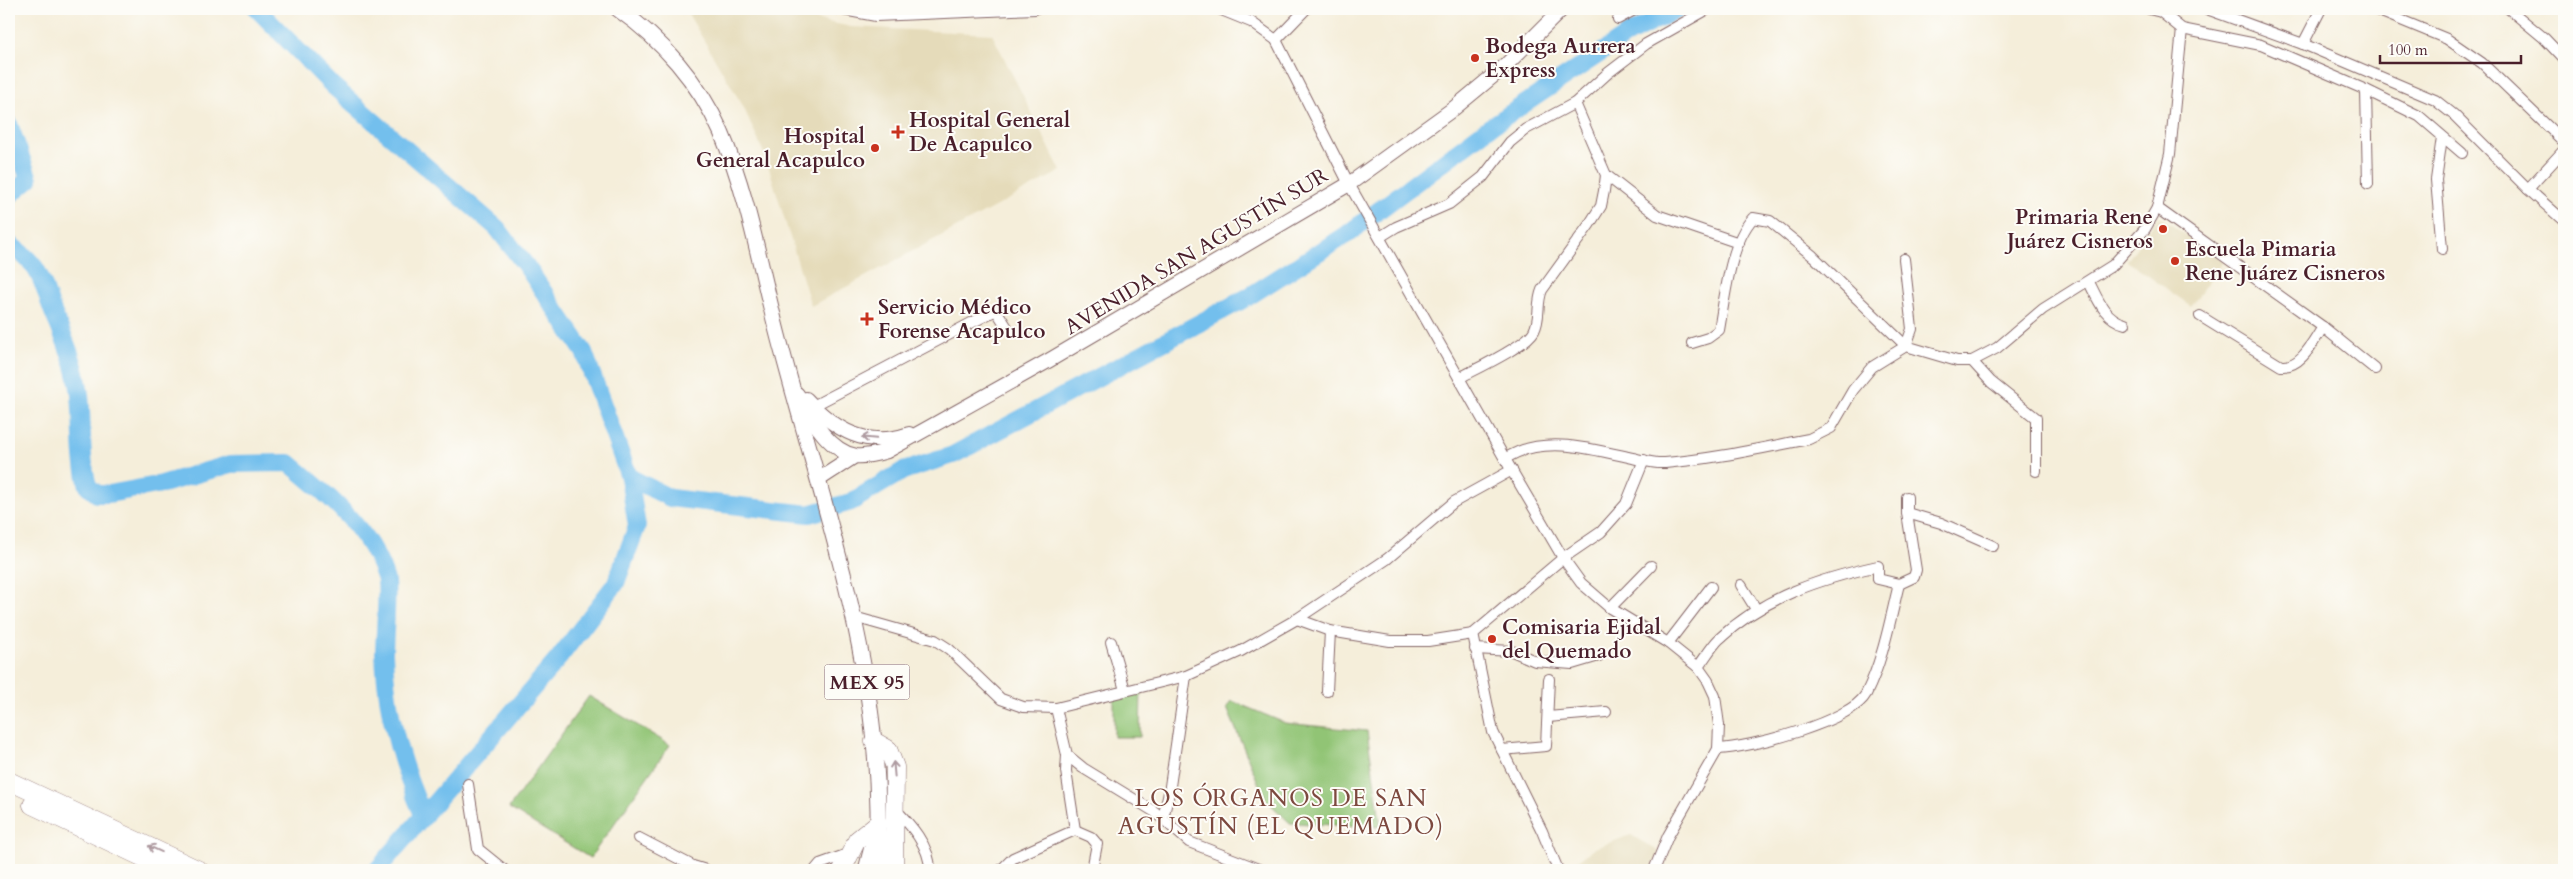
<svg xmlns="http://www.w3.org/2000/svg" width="2573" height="879" font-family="Cardo,serif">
<rect width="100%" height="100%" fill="#fdfcf7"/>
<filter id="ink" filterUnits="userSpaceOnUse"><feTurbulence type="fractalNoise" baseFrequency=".02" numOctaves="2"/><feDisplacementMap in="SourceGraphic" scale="10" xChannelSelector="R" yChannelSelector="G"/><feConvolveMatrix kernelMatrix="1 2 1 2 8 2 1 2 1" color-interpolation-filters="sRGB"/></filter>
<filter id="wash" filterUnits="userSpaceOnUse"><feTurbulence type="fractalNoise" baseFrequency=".0096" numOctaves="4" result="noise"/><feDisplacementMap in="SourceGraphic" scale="20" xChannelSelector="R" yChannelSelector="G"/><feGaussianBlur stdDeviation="1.12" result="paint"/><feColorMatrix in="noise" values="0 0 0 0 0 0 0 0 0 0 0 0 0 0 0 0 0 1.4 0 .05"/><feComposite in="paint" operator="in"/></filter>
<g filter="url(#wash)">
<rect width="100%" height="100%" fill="#f5eeda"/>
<g fill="#e5dbba">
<polygon points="702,9 769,9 851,27 992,34 1061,171 811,306 766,158 743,106 687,12"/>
<polygon points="2159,216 2223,262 2191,306 2127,261"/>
<polygon points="1631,835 1658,851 1654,870 1565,870 1595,848"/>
</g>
<g fill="#91c474" stroke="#6e7250">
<polygon points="1141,689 1140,737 1114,737 1114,693"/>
<polygon points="589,696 670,745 590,858 509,808"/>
<polygon points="1232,701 1285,723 1367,731 1381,827 1290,823 1265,799 1227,708"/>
</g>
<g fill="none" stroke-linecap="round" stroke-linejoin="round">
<g stroke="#73bfed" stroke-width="18">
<polyline points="257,9 333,86 497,228 527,267 584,352 629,477 637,526 616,583 558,659 377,870"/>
<polyline points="9,124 29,179 9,196"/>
<path d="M9,244C42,266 40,278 53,312C65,341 76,363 80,395C83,426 80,456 88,486L97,494H109L162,484L231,464L289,463C328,495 369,528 385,577C389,587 384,637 384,653C386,711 400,764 424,817"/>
<polyline points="629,477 670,498 809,514 851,502 903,471 953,455 1248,297 1346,235 1487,129 1629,34 1678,9"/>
</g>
</g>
</g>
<g filter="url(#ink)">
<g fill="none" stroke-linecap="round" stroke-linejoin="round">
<defs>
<g id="minor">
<polyline points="838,9 876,16 1035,9"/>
<polyline points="1219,9 1251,22 1276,40 1349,184 1505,459 1563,558 1581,583 1610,608 1668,643 1698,667 1708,681 1715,696 1719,725 1718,749 1668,836 1654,870"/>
<polyline points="2149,9 2161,12 2182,29 2261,45 2366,90 2419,116 2462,153"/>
<polyline points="2207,9 2303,44 2435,100 2454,115 2528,189 2564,221"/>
<polyline points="2374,9 2447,39 2482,63 2564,142"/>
<polyline points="2509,9 2544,38 2564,59"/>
<polyline points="1618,19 1636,9"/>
<polyline points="1276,40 1306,9"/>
<polyline points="2303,44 2321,9"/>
<polyline points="2366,90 2368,184"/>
<polyline points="2442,137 2436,180 2442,249"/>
<polyline points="1606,175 1657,215 1739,243"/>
<polyline points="2528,189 2564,150"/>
<polyline points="2157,208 2323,327 2375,369"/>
<polyline points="1380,237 1396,227 1449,204 1483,177 1510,142 1526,129 1575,103 1608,73 1646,44 1708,9"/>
<path d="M2089,282C2098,300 2105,319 2125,324"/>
<path d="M2200,316L2281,366C2301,368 2313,342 2323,327"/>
<path d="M1692,343L1708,338L1719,330C1725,297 1730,243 1753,218L1770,221L1813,256L1906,346L1957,361H1972L1997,348L2043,309L2113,265L2145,229L2157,208L2170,154L2182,29"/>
<polyline points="1972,361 1991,382 2036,418 2036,471"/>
<path d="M1459,378C1476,369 1526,346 1534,331C1541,318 1536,304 1542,290L1589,225L1601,206L1604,191L1606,175L1575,103"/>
<polyline points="813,406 996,310 1008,329"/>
<path d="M1505,459C1540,435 1589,448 1628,457C1639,459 1653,464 1665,463C1714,459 1762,448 1809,439L1831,428L1853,390L1872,367L1906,346L1912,329L1904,259"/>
<polyline points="1907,513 1941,523 1993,546"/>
<polyline points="1741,585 1756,609"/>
<polyline points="1610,608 1651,566"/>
<polyline points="854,617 935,640 949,649 1001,699 1023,707 1056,708 1186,676 1241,651 1297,619 1387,559 1454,502 1512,470"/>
<polyline points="1297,619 1330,631 1390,641 1428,641 1473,634 1563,558 1601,532 1626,504 1644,460"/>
<polyline points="1473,634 1493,732 1542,831 1558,870"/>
<polyline points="1111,642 1125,690"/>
<polyline points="1668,643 1711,587"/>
<polyline points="1475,649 1512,651 1535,661 1572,664 1599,656"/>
<path d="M1698,667C1705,658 1711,647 1719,639C1764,597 1819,579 1878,566V579L1899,584L1914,577L1916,570L1907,513V497"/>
<polyline points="1327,691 1330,631"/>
<polyline points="1056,708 1067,755 1066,771 1075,830"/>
<polyline points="1548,717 1606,712"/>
<path d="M1718,749C1749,748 1851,722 1866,694C1883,660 1890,620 1899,584"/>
<polyline points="1502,750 1546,746 1549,679"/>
<polyline points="1067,755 1083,768 1155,812 1189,842 1261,870"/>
<polyline points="468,784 478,849 504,870"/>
<path d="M894,808C910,824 930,846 930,870"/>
<polyline points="1163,818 1169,793 1186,676"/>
<polyline points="639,838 693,866 706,870"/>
<polyline points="815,870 820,864 848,854"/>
<polyline points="1001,870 1013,858 1075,830 1091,837 1097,844 1092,870"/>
</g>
<g id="secondary">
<path d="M797,394C810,416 828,451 856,456C866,457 877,454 887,451L1048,361L1349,184L1453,109L1505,66L1562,9"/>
<path d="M806,399C835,430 866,449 909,434"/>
<polyline points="818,480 855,456"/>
</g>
<g id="primary">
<path d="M618,9C661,39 699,82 721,132C751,202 762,280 783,354C823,505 876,653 878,810C878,830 880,850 878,870"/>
<polyline points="866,870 873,843"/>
</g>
<g id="motorway">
<polyline points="874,741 888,749 895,767 894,870"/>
<polyline points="9,781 199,870"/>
<polyline points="32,805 169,870"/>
<polyline points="842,870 857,840 878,823"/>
</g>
</defs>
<use href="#minor" stroke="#866768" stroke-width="12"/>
<use href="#secondary" stroke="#866768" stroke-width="16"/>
<use href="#primary" stroke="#866768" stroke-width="17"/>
<use href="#motorway" stroke="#866768" stroke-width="19"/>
<use href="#minor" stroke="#fff" stroke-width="10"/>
<use href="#secondary" stroke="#fff" stroke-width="14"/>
<use href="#primary" stroke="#fff" stroke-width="15"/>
<use href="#motorway" stroke="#fff" stroke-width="18"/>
</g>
<defs><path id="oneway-shaft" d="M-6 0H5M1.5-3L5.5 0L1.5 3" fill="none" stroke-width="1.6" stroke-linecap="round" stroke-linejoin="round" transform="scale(1.25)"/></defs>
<g stroke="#ae9aa0">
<use href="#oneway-shaft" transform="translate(869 438) rotate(-175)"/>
<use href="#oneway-shaft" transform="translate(894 769) rotate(-95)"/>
<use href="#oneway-shaft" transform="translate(155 849) rotate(-155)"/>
</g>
</g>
<g fill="#c8321e" stroke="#fdfcf7" stroke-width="2">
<circle cx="1475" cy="58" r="5"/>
<path d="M895.5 124.5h5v5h5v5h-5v5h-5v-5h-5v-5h5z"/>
<circle cx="875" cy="148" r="5"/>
<circle cx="2163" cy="229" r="5"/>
<circle cx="2175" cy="261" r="5"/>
<path d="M864.5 311.5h5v5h5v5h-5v5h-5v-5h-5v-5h5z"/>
<circle cx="1492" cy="639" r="5"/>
</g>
<g text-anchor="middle" stroke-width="4" stroke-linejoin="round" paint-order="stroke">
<rect fill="#fdfcf7" stroke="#806168" stroke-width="1" x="824.5" y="664.5" width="85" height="35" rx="4"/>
<g font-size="20" font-weight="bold" fill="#4a1f2b">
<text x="867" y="689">MEX 95</text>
</g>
<g font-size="21" font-weight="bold" fill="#4a1f2b" stroke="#fdfcf7" text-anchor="start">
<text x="1485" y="53">Bodega Aurrera<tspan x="1485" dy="24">Express</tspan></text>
<text x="909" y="127">Hospital General<tspan x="909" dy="24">De Acapulco</tspan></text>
<text x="865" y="143" text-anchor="end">Hospital<tspan x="865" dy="24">General Acapulco</tspan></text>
<text x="2153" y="224" text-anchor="end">Primaria Rene<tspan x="2153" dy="24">Juárez Cisneros</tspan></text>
<text x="2185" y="256">Escuela Pimaria<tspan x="2185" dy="24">Rene Juárez Cisneros</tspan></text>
<text x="878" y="314">Servicio Médico<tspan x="878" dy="24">Forense Acapulco</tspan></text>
<text x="1502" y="634">Comisaria Ejidal<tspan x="1502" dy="24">del Quemado</tspan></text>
</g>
<g font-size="21" fill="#4a1f2b" stroke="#fdfcf7">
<text transform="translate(1196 251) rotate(-31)" y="7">AVENIDA SAN AGUSTÍN SUR</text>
</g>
<g font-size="24" letter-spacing="1" fill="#7d493f" stroke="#fdfcf7">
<text x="1281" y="806">LOS ÓRGANOS DE SAN<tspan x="1281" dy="28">AGUSTÍN (EL QUEMADO)</tspan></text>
</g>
</g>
<rect width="2573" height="879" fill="none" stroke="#fdfcf7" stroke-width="30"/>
<path d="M2380 55v8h141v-8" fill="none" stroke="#4a1f2b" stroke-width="2.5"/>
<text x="2388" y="55" font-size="15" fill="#4a1f2b" stroke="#fdfcf7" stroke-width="4" paint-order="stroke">100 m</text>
</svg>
